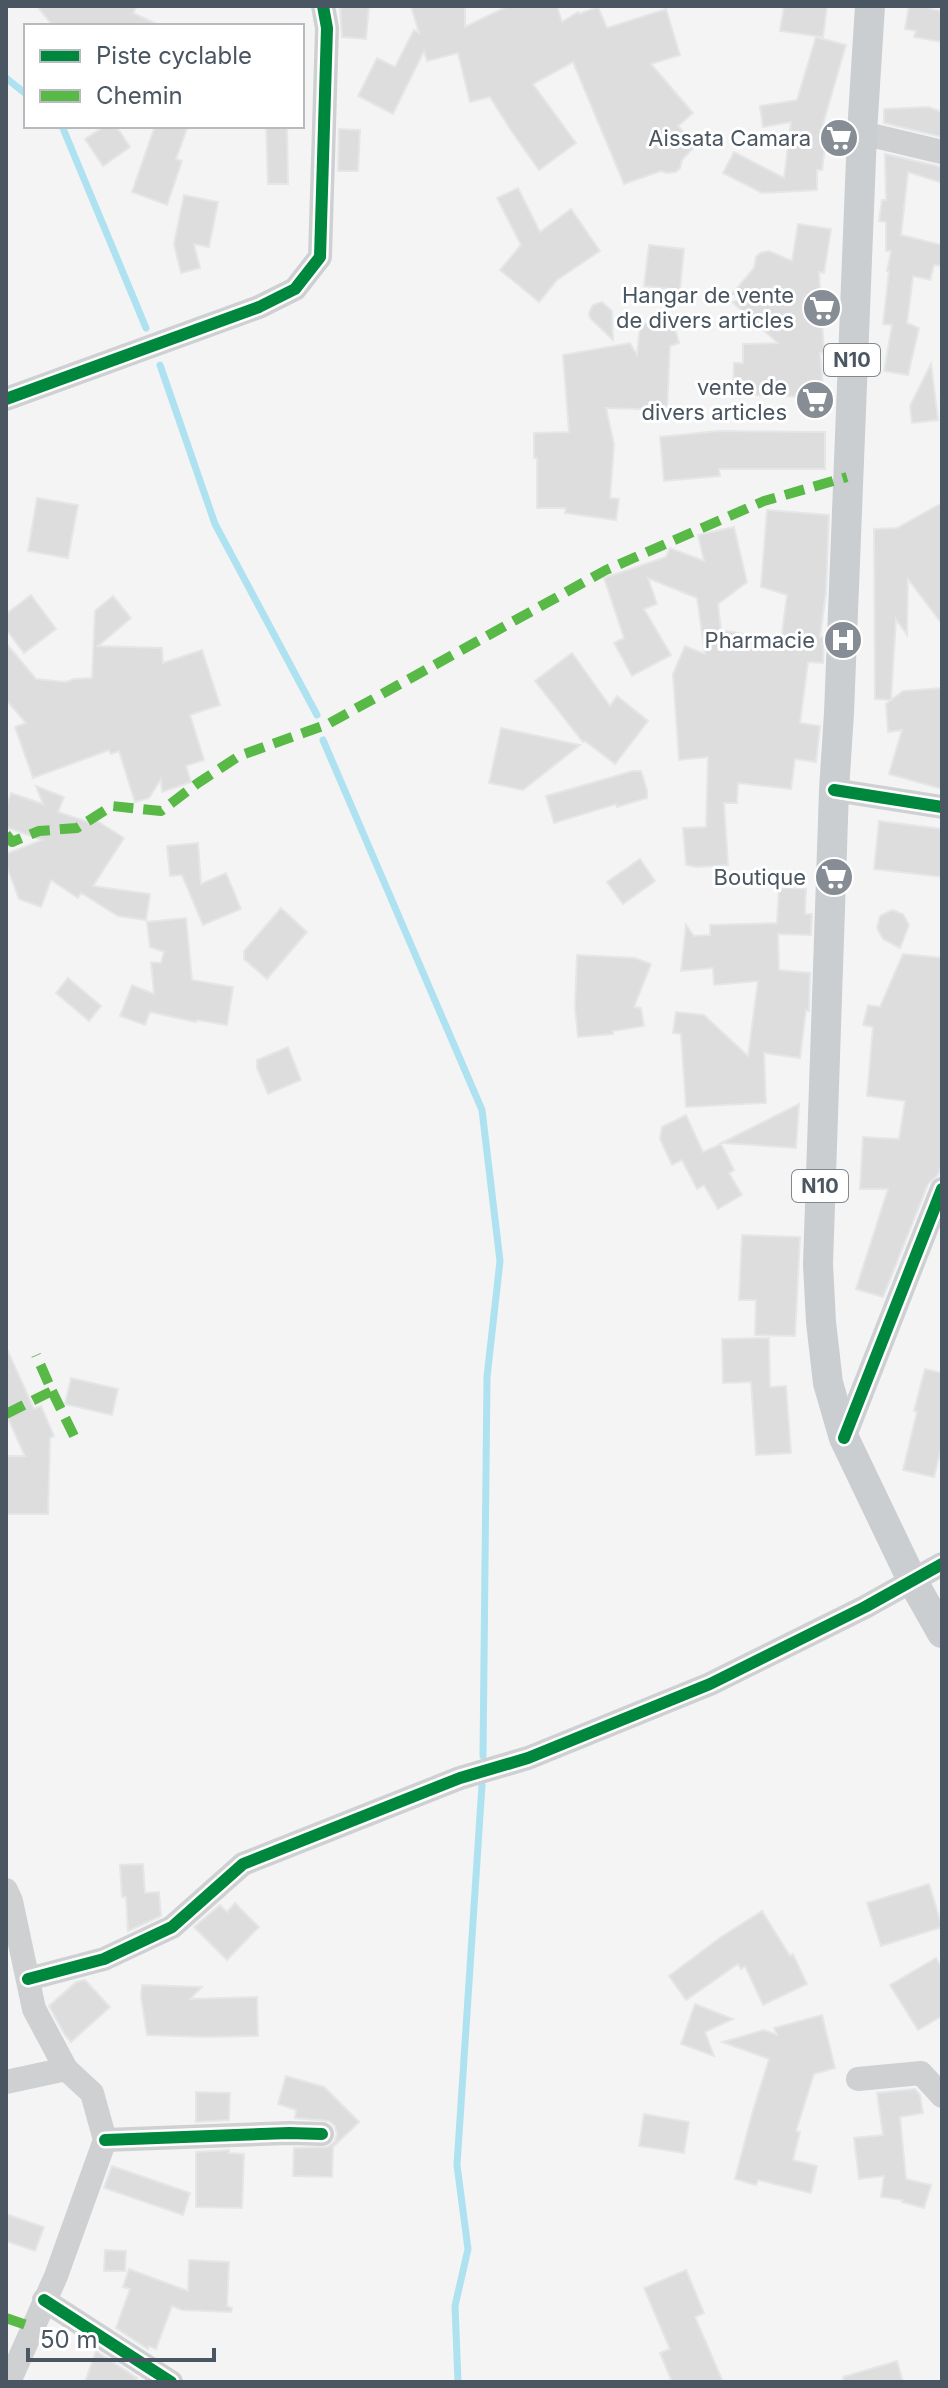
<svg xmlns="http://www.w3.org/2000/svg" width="948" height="2388" font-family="Inter,sans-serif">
<rect width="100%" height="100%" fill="#f4f4f4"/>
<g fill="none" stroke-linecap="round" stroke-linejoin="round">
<g stroke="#aee2f0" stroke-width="7">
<polyline points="6,78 26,94"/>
<polyline points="62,126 146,328"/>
<polyline points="160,365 215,524 317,715"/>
<polyline points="323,740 482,1110 500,1261 487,1377 483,1756"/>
<polyline points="458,2382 455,2306 468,2249 457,2165 482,1785"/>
</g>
</g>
<g fill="#ddddde" stroke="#e5e6e7" stroke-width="2">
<polygon points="37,6 137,6 133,13 161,26 53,26"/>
<polygon points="340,6 369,6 366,39 342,37"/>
<polygon points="411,6 465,6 465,27 508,6 557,6 562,22 578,12 579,14 598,7 607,28 666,9 680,55 651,64 693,113 678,126 696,145 682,160 680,168 676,172 667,173 661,171 624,184 573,62 533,84 576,143 539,170 512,132 490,97 470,102 458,53 427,61 424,51 393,114 358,96 377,58 395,67 414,30 419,33"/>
<polygon points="784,6 827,6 823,37 780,31"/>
<polygon points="909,6 930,6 930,9 942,11 942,42 914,37 916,31 905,29"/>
<polygon points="816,37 846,45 821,131 827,132 822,170 817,170 817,190 762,193 723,173 734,152 784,178 791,122 763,127 760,106 797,100"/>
<polygon points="928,107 942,112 942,137 884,123 884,109"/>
<polygon points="105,126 116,126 130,147 103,166 85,139"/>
<polygon points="155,126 188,126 176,159 182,161 167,205 132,192"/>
<polygon points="266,126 287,126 288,184 268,184"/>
<polygon points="339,129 360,130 358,171 338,171"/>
<polygon points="885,154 942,167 942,183 908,172 901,235 942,245 942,266 934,265 930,280 913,276 907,323 919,328 908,375 884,371 892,325 883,324 889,271 887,271 891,251 886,251 886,222 879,221 882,200 886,200"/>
<polygon points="518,188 540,232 571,209 600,251 557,280 539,302 500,270 521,245 497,198"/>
<polygon points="184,195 218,202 209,247 194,244 200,268 181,273 174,244"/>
<polygon points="798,224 831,229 824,273 819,272 824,353 820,353 824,398 733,394 734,363 743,363 743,344 778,343 732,302 755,296 732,294 754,268 756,257 760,253 769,251 792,261"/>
<polygon points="649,245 684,249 680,290 644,286"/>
<polygon points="602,302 612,311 613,340 590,318 589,313 593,305"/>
<polygon points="672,317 679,343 670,346 667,410 606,408 614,444 610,498 619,499 616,520 565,513 566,508 537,508 537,458 534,458 534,433 569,432 563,355 630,343 637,355 640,325"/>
<polygon points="931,364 938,420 912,423 910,406"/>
<polygon points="718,431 825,432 825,469 719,469 720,476 664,481 660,437"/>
<polygon points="37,498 78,505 68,558 28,551"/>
<polygon points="942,503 942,624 908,579 907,635 896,619 891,700 875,699 874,529 897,528"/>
<polygon points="767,510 829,515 826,592 820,637 824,637 823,663 808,662 800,723 820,726 816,762 795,759 791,789 738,783 737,803 724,803 728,865 697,867 686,865 683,828 706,827 708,757 679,760 673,674 685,646 705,654 697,598 648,578 657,604 644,609 671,655 632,676 614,643 624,638 604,578 666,557 670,548 704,561 698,535 734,527 747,582 718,604 721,630 781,641 787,595 761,587"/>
<polygon points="31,595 56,629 24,653 6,629 6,614"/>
<polygon points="113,596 131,618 98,646 162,648 163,663 202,650 220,705 190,715 204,760 186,766 191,782 162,792 161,779 149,798 135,802 119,751 111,754 109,750 33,778 15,727 26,723 6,700 6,643 36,679 66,682 74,679 92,678 95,611"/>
<polygon points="572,653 610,706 617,696 648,721 615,764 585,741 583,742 535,681"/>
<polygon points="942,688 942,789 889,774 902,730 888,732 886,704 903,691"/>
<polygon points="501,728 580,745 523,790 489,783"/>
<polygon points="633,771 641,771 647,790 647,798 617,807 616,804 554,823 546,796"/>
<polygon points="36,786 64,797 58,812 91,823 94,819 124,838 93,886 150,894 146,920 118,916 81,893 78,898 51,880 41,907 19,899 6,864 6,854 42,840 6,827 6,807 11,793 43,804"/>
<polygon points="879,821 942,829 942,877 874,869"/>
<polygon points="198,843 201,884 226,873 241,909 203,925 182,875 170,876 167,846"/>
<polygon points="640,859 655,881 623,904 607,882"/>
<polygon points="779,887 806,889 805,914 812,914 811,935 778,934 779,970 810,973 809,1011 806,1010 800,1058 764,1053 766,1103 686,1107 681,1034 673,1033 676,1012 704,1015 748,1056 758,981 714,985 713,968 681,971 686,925 694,936 710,935 710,925 777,923"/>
<polygon points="281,908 307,932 267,979 244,959 244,951"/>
<polygon points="892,910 903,914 909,925 900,948 883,939 877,928 880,916"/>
<polygon points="186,918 192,980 233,987 227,1025 197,1020 196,1022 150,1012 145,1025 120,1016 132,985 154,994 151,962 161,963 164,952 150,947 147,922"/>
<polygon points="903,954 942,958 942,1162 938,1175 928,1184 883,1297 856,1289 888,1189 860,1189 863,1137 899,1139 905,1101 867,1096 873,1027 863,1025 868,1005 880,1007"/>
<polygon points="577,955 635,958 651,964 634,1007 641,1008 644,1026 613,1031 613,1034 578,1037 575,1008"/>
<polygon points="68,978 101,1006 89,1021 56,993"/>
<polygon points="288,1047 301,1080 268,1094 257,1068 257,1060"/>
<polygon points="799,1104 796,1148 721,1143"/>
<polygon points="686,1115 703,1152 721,1144 734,1170 729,1173 742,1195 718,1209 704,1185 697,1189 682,1160 672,1165 660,1139 662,1127"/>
<polygon points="742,1235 800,1237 795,1336 755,1335 756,1300 739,1300"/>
<polygon points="769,1338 770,1387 786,1386 791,1453 756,1455 751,1382 723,1383 722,1339"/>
<polygon points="6,1347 34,1409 41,1406 54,1436 50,1438 48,1514 6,1514 6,1456 25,1456 6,1414"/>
<polygon points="925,1369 942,1373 942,1445 934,1477 903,1470 917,1412 914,1411"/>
<polygon points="71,1378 118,1389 112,1415 65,1404"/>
<polygon points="143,1864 145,1893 159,1892 161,1916 128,1931 126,1897 122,1897 120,1865"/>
<polygon points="929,1884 942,1927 881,1946 867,1903"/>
<polygon points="235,1903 259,1927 227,1960 194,1927 220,1905 227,1912"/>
<polygon points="762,1911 790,1956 793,1954 807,1984 763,2005 745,1966 741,1969 738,1964 686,2000 669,1976 721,1937"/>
<polygon points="936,1958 942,1968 942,2016 918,2030 890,1985"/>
<polygon points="85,1980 110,2007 71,2042 65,2035 49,2006 76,1982"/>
<polygon points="142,1985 202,1987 190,1999 257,1997 258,2036 205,2037 147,2035 141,1997"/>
<polygon points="695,2004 733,2019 705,2032 714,2056 681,2044"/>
<polygon points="822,2015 835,2068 814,2074 796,2131 800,2132 793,2160 817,2166 811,2193 758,2180 756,2185 735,2179 752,2114 769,2059 722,2042 764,2030 777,2035 774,2028"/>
<polygon points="286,2076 324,2087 359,2122 333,2147 332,2177 293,2176 294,2148 328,2147 335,2141 337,2134 335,2126 329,2121 295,2118 296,2110 278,2104"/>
<polygon points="915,2089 920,2095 923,2113 900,2117 906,2179 931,2185 924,2208 902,2202 903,2200 881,2197 884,2176 859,2179 854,2138 883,2135 877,2093"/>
<polygon points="196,2092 230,2093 229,2120 196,2122"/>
<polygon points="644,2114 689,2122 684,2153 639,2146"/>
<polygon points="229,2150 229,2153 244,2154 242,2208 196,2207 196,2152"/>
<polygon points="112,2166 190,2193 183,2215 104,2188"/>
<polygon points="6,2214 44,2227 35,2251 6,2241"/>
<polygon points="105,2250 126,2251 125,2271 104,2271"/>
<polygon points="189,2260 229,2262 227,2306 232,2308 231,2312 182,2310 172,2306 156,2349 149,2346 148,2349 116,2328 130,2289 123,2287 129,2269 188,2291"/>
<polygon points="686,2270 704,2313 695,2317 723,2382 672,2382 660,2353 670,2349 644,2288"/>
<polygon points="96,2351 137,2378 136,2382 85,2382"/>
<polygon points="897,2361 903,2382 844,2382 843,2377"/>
</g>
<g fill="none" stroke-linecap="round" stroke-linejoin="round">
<g stroke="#ced0d2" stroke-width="24">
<polyline points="862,133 942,152"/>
<polyline points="6,399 259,307 295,289 320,257 327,28 323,6"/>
<polyline points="834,790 942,807"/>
<polyline points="844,1438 942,1189"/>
<polyline points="6,1890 11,1901 34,2009 66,2069 92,2093 105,2140 56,2276 9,2382"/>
<polyline points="28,1979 104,1959 172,1927 243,1864 460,1778 528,1758 710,1684 865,1607 942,1564"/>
<polyline points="858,2079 921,2073 942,2096"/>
<polyline points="6,2082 66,2069"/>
<polyline points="105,2140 289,2133 322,2134"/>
<polyline points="44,2300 171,2382"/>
</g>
<polyline stroke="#caced1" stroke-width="30" points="870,6 862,133 839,713 834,790 818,1264 821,1322 828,1383 844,1438 912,1580 942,1633"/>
<g stroke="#58b947" stroke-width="10" stroke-dasharray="20 10" stroke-linecap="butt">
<polyline points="6,834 12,842 39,831 77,828 112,806 161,811 198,783 239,756 328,724 606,570 764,501 847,477"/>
<polyline points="52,1391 75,1438"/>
<polyline points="6,1414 52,1391 36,1355"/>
<polyline points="6,2318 32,2327"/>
</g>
<defs>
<g id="cycleway">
<polyline points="6,399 259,307 295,289 320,257 327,28 323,6"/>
<polyline points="834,790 942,807"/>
<polyline points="844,1438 942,1189"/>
<polyline points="28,1979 104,1959 172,1927 243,1864 460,1778 528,1758 710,1684 865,1607 942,1564"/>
<polyline points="105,2140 289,2133 322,2134"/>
<polyline points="44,2300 171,2382"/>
</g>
</defs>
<use href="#cycleway" stroke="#fff" stroke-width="17"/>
<use href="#cycleway" stroke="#00873e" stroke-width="12"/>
</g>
<defs>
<symbol id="supermarket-disc" viewBox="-11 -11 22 22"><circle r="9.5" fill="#868d94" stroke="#fff"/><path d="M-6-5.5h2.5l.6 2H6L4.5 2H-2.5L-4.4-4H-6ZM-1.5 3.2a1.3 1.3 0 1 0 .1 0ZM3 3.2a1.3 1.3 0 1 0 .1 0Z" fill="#fff"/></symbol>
<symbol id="hospital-disc" viewBox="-11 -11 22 22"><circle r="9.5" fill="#868d94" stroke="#fff"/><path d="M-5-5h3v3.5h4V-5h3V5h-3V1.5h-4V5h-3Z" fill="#fff"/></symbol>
</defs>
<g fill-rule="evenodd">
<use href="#supermarket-disc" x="817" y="116" width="44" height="44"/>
<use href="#supermarket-disc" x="800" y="286" width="44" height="44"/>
<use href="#supermarket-disc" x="793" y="378" width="44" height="44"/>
<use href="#hospital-disc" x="821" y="618" width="44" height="44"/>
<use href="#supermarket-disc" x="812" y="855" width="44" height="44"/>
</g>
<g text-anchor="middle" stroke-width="6" stroke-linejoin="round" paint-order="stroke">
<g fill="#fff" stroke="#808990" stroke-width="2">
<rect x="824" y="344" width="56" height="32" rx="6"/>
<rect x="792" y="1170" width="56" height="32" rx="6"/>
</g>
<g font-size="20" font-weight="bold" fill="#4a5661">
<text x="852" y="367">N10</text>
<text x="820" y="1193">N10</text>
</g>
<g font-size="22" fill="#4a5661" stroke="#fff" text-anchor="end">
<text x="811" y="146">Aissata Camara</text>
<text x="794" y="303">Hangar de vente<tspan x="794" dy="25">de divers articles</tspan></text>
<text x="787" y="395">vente de<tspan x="787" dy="25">divers articles</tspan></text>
<text x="815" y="648">Pharmacie</text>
<text x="806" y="885">Boutique</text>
</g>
</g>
<rect width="948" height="2388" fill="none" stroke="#4a5661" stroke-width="16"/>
<rect x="24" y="24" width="280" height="104" fill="#ffffff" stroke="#b7bbc0" stroke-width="2"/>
<rect x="40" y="50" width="40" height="12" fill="#00873e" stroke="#b7bbc0" stroke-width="2"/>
<text x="96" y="64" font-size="24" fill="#4a5661">Piste cyclable</text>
<rect x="40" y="90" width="40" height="12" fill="#58b947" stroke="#b7bbc0" stroke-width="2"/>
<text x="96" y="104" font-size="24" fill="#4a5661">Chemin</text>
<path d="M28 2348v12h186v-12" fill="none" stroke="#4a5661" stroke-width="4"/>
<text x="40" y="2348" font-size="24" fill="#4a5661" stroke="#ffffff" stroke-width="6" paint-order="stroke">50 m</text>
</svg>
